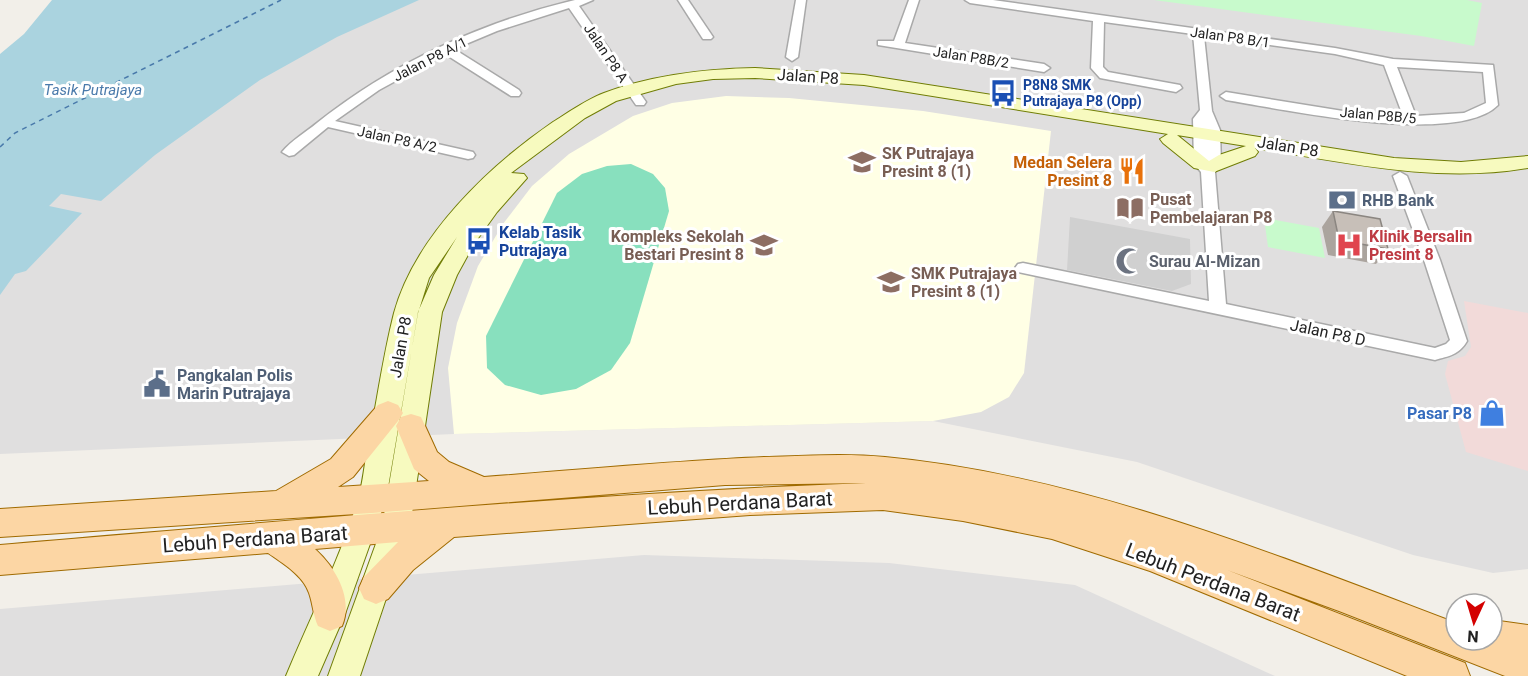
<svg xmlns="http://www.w3.org/2000/svg" width="1528" height="676" font-family="Roboto,sans-serif">
<rect width="100%" height="100%" fill="#f2efe9"/>
<g fill="#e0dfdf">
<polygon points="315,0 1528,0 1528,569 1493,573 1413,555 1137,462 933,421 454,434 0,454 0,218"/>
<polygon points="644,555 889,563 1075,585 1275,676 0,676 0,609"/>
</g>
<polygon fill="#f2dad9" points="1464,301 1528,313 1528,471 1466,452 1445,374 1448,361 1465,356 1471,347"/>
<polygon fill="#ffffe5" points="726,96 789,98 923,111 1051,131 1024,373 1009,397 981,412 933,421 454,434 448,368 457,323 478,266 503,224 532,186 569,154 633,116 672,103"/>
<polygon fill="#d0d0d0" points="1070,217 1190,239 1191,284 1172,291 1067,270"/>
<g fill="#c8facc">
<polygon points="1154,0 1467,0 1482,3 1474,46 1421,36"/>
<polygon points="1264,218 1319,228 1325,258 1268,247"/>
</g>
<polygon fill="#88e0be" points="631,164 653,174 665,188 669,211 630,343 611,370 576,389 541,395 505,385 487,368 486,336 557,193 582,174 607,166"/>
<polygon fill="#aad3df" points="52,0 419,0 337,37 260,80 155,155 101,201 61,194 49,206 82,213 26,271 15,274 0,295 0,54 24,34"/>
<g fill="none" stroke-linecap="round" stroke-linejoin="round">
<polyline stroke="#4a7aab" stroke-width="1.5" stroke-dasharray="5 4.5" stroke-linecap="butt" points="0,147 15,133 281,0"/>
<defs>
<g id="street">
<path d="M575,0H593L579,6L646,102L644,105H636L569,8L497,31L454,49L519,90L521,93L519,96H511L445,54L379,90L335,121L473,152L475,155L473,158L468,159L328,127L294,155L289,156L282,152C291,141 306,132 317,123C392,63 482,22 575,0Z"/>
<polygon points="678,0 688,0 713,37 711,39 703,39"/>
<polygon points="796,0 806,0 798,57 792,61 786,57"/>
<polygon points="909,0 919,0 905,43 1044,64 1050,68 1044,72 878,45 878,41 894,41"/>
<path d="M965,0H993L1335,48L1393,59L1493,65L1498,105C1457,147 1282,109 1226,100L1220,96L1226,92L1343,111L1403,116L1384,65L1335,54L1204,36L1212,111L1220,130L1221,166L1215,172L1226,304L1435,348L1446,344L1450,340L1424,260L1393,176L1400,172L1407,176L1440,260L1467,341C1459,355 1449,356 1435,360L1018,272L1015,268L1018,264L1023,263L1209,301L1201,172L1194,164L1193,119L1200,110L1193,34L1104,22L1103,67L1108,72L1180,85L1182,88L1176,92L1100,78L1091,68L1093,21L970,3ZM1397,67L1483,72L1486,103L1464,113L1416,116Z"/>
</g>
<path id="secondary" d="M755,68L864,75L1394,158L1461,162L1528,156V168C1436,184 1345,162 1255,148L1258,152L1255,156L1214,172L1194,168L1163,143L1160,139L1168,134L864,85L755,78L713,79L676,84L616,101L585,118L511,173L524,174L527,178L497,212L474,244L457,275L442,312L410,527L360,676H328L382,527L418,312L434,275L457,237L429,278L418,313L386,499L345,614L318,676H286C310,618 339,561 358,500C362,486 364,470 366,456C376,409 382,360 394,313C415,236 489,166 553,122C569,112 586,100 604,93C652,75 704,69 755,68ZM1177,135L1246,146L1219,155L1209,161Z"/>
<path id="primary" d="M388,401L398,405L403,413L398,421L353,477L338,487L429,481L414,469L396,426L401,417L411,414L421,417L437,452L449,462L484,477C577,470 671,461 764,457C804,456 845,453 885,457C1079,475 1274,554 1456,623V640H1492V620L1528,625V676H1505L1339,611L1227,570L1465,663L1470,676H1407L1150,571L1052,539L963,521L883,510L750,515L454,537L413,570L388,599L376,604L364,599L359,588L364,577L398,542L315,549C335,567 354,598 342,626L330,631L318,626C313,615 313,604 309,593C303,575 282,563 268,553L0,575V545C288,521 576,494 866,483L725,485L372,513L0,537V509L276,491L331,459L378,405Z"/>
</defs>
<use href="#street" stroke="#a9a9a9" stroke-width="3"/>
<use href="#secondary" stroke="#707d05" stroke-width="2"/>
<use href="#primary" stroke="#a06b00" stroke-width="2"/>
<use href="#street" fill="#fff" fill-rule="evenodd"/>
<use href="#secondary" fill="#f7fabf" fill-rule="evenodd"/>
<use href="#primary" fill="#fcd6a4" fill-rule="evenodd"/>
</g>
<polygon fill="#aba49e" points="1333,211 1388,249 1376,264 1328,255 1322,227"/>
<polygon fill="#c7bfb8" stroke="#8b8681" stroke-width="1.5" points="1333,211 1380,219 1388,249 1339,240"/>
<defs>
<symbol id="bus-bare" viewBox="-9 -9 18 18"><path d="M-5-6H5V4H4V6H2V4H-2V6H-4V4H-5ZM-3.5-4V0h7V-4ZM-3.5 1.2v1.5H-2V1.2ZM2 1.2v1.5H3.5V1.2Z" fill="#1a4fb4" stroke="#fff" stroke-width="2.5" paint-order="stroke"/></symbol>
<symbol id="school-bare" viewBox="-9 -9 18 18"><path d="M0-5L7-2L0 1L-7-2ZM-4 1L0 2.5L4 1V4Q0 6-4 4Z" fill="#8d6e63" stroke="#fff" stroke-width="2.5" paint-order="stroke"/></symbol>
<symbol id="restaurant-bare" viewBox="-9 -9 18 18"><path d="M-5-6h1v4h1v-4h1v4h1v-4h1v5L-1.5 .5V6h-2V.5L-5-1ZM5-6V6H3V1.5H1.5Q1.5-4 5-6Z" fill="#e8710a" stroke="#fff" stroke-width="2.5" paint-order="stroke"/></symbol>
<symbol id="bank-bare" viewBox="-9 -9 18 18"><path d="M-6-4H6V4H-6ZM0-2.3a2.3 2.3 0 1 0 0 4.6a2.3 2.3 0 1 0 0-4.6Z" fill="#5c6f8a" stroke="#fff" stroke-width="2.5" paint-order="stroke"/></symbol>
<symbol id="library-bare" viewBox="-9 -9 18 18"><path d="M-6-4Q-3-5.5-.7-3.5V5Q-3 3-6 4ZM6-4Q3-5.5 .7-3.5V5Q3 3 6 4Z" fill="#8d6e63" stroke="#fff" stroke-width="2.5" paint-order="stroke"/></symbol>
<symbol id="hospital-bare" viewBox="-9 -9 18 18"><path d="M-5-5h3v3.5h4V-5h3V5h-3V1.5h-4V5h-3Z" fill="#e0444e" stroke="#fff" stroke-width="2.5" paint-order="stroke"/></symbol>
<symbol id="mosque-bare" viewBox="-9 -9 18 18"><path d="M3.5-4.9A6 6 0 1 0 3.5 4.9A5 5 0 1 1 3.5-4.9Z" fill="#6b7280" stroke="#fff" stroke-width="2.5" paint-order="stroke"/></symbol>
<symbol id="civic-bare" viewBox="-9 -9 18 18"><path d="M-.6-6.5H3V-4.5H.6V-3L4-1V1h2V6H-6V1h2V-1L-.6-3ZM-1.2 2.5V6h2.4V2.5Z" fill="#5c6f8a" stroke="#fff" stroke-width="2.5" paint-order="stroke"/></symbol>
<symbol id="shop-bare" viewBox="-9 -9 18 18"><path d="M-5-2.5h2.3a2.7 3.5 0 0 1 5.4 0H5L5.5 6h-11ZM-1.5-2.5h3a1.5 2.3 0 0 0-3 0Z" fill="#3f7fe0" stroke="#fff" stroke-width="2.5" paint-order="stroke"/></symbol>
</defs>
<g fill-rule="evenodd">
<use href="#bus-bare" x="984" y="74" width="38" height="38"/>
<use href="#school-bare" x="843" y="143" width="38" height="38"/>
<use href="#restaurant-bare" x="1113" y="152" width="38" height="38"/>
<use href="#bank-bare" x="1323" y="181" width="38" height="38"/>
<use href="#library-bare" x="1111" y="189" width="38" height="38"/>
<use href="#bus-bare" x="460" y="222" width="38" height="38"/>
<use href="#school-bare" x="745" y="226" width="38" height="38"/>
<use href="#hospital-bare" x="1330" y="226" width="38" height="38"/>
<use href="#mosque-bare" x="1110" y="242" width="38" height="38"/>
<use href="#school-bare" x="872" y="263" width="38" height="38"/>
<use href="#civic-bare" x="138" y="365" width="38" height="38"/>
<use href="#shop-bare" x="1473" y="394" width="38" height="38"/>
</g>
<g text-anchor="middle" stroke-width="6" stroke-linejoin="round" paint-order="stroke">
<g font-size="14" fill="#222" stroke="#fff">
<text transform="translate(1230 37) rotate(8)" y="5">Jalan P8 B/1</text>
<text transform="translate(606 53) rotate(56)" y="5">Jalan P8 A</text>
<text transform="translate(971 57) rotate(9)" y="5">Jalan P8B/2</text>
<text transform="translate(430 59) rotate(-27)" y="5">Jalan P8 A/1</text>
<text transform="translate(1378 115) rotate(5)" y="5">Jalan P8B/5</text>
<text transform="translate(397 139) rotate(12)" y="5">Jalan P8 A/2</text>
</g>
<g font-size="14" font-weight="bold" fill="#164399" stroke="#fff" text-anchor="start">
<text x="1023" y="90">P8N8 SMK<tspan x="1023" dy="16">Putrajaya P8 (Opp)</tspan></text>
</g>
<g font-size="15" font-style="italic" fill="#4a7aab" stroke="#fff">
<text x="93" y="95">Tasik Putrajaya</text>
</g>
<g font-size="16" fill="#222" stroke="#fff">
<text transform="translate(808 76) rotate(4)" y="6">Jalan P8</text>
<text transform="translate(1288 146) rotate(9)" y="6">Jalan P8</text>
<text transform="translate(1328 332) rotate(12)" y="6">Jalan P8 D</text>
<text transform="translate(400 347) rotate(-80)" y="6">Jalan P8</text>
</g>
<g font-size="16" font-weight="bold" fill="#785e54" stroke="#fff" text-anchor="start">
<text x="882" y="159">SK Putrajaya<tspan x="882" dy="18">Presint 8 (1)</tspan></text>
<text x="1150" y="205">Pusat<tspan x="1150" dy="18">Pembelajaran P8</tspan></text>
<text x="744" y="242" text-anchor="end">Kompleks Sekolah<tspan x="744" dy="18">Bestari Presint 8</tspan></text>
<text x="911" y="279">SMK Putrajaya<tspan x="911" dy="18">Presint 8 (1)</tspan></text>
</g>
<g font-size="16" font-weight="bold" fill="#c56008" stroke="#fff" text-anchor="end">
<text x="1112" y="168">Medan Selera<tspan x="1112" dy="18">Presint 8</tspan></text>
</g>
<g font-size="16" font-weight="bold" fill="#4e5e75" stroke="#fff" text-anchor="start">
<text x="1362" y="206">RHB Bank</text>
<text x="177" y="381">Pangkalan Polis<tspan x="177" dy="18">Marin Putrajaya</tspan></text>
</g>
<g font-size="16" font-weight="bold" fill="#164399" stroke="#fff" text-anchor="start">
<text x="499" y="238">Kelab Tasik<tspan x="499" dy="18">Putrajaya</tspan></text>
</g>
<g font-size="16" font-weight="bold" fill="#be3a42" stroke="#fff" text-anchor="start">
<text x="1369" y="242">Klinik Bersalin<tspan x="1369" dy="18">Presint 8</tspan></text>
</g>
<g font-size="16" font-weight="bold" fill="#5b616d" stroke="#fff" text-anchor="start">
<text x="1149" y="267">Surau Al-Mizan</text>
</g>
<g font-size="16" font-weight="bold" fill="#366cbe" stroke="#fff" text-anchor="end">
<text x="1472" y="419">Pasar P8</text>
</g>
<g font-size="20" fill="#222" stroke="#fff">
<text transform="translate(740 503) rotate(-3)" y="7">Lebuh Perdana Barat</text>
<text transform="translate(255 539) rotate(-4)" y="7">Lebuh Perdana Barat</text>
<text transform="translate(1213 582) rotate(21)" y="7">Lebuh Perdana Barat</text>
</g>
</g>
<g transform="translate(1474 622) rotate(184)"><circle r="28" fill="#ffffff" stroke="#a7a7a7" stroke-width="1.5"/>
<path d="M0-4.5L10 22L0 15L-10 22Z" fill="#d40000"/>
<text y="-9" font-size="16" font-weight="bold" text-anchor="middle" fill="#222222">N</text>
</g>
</svg>
